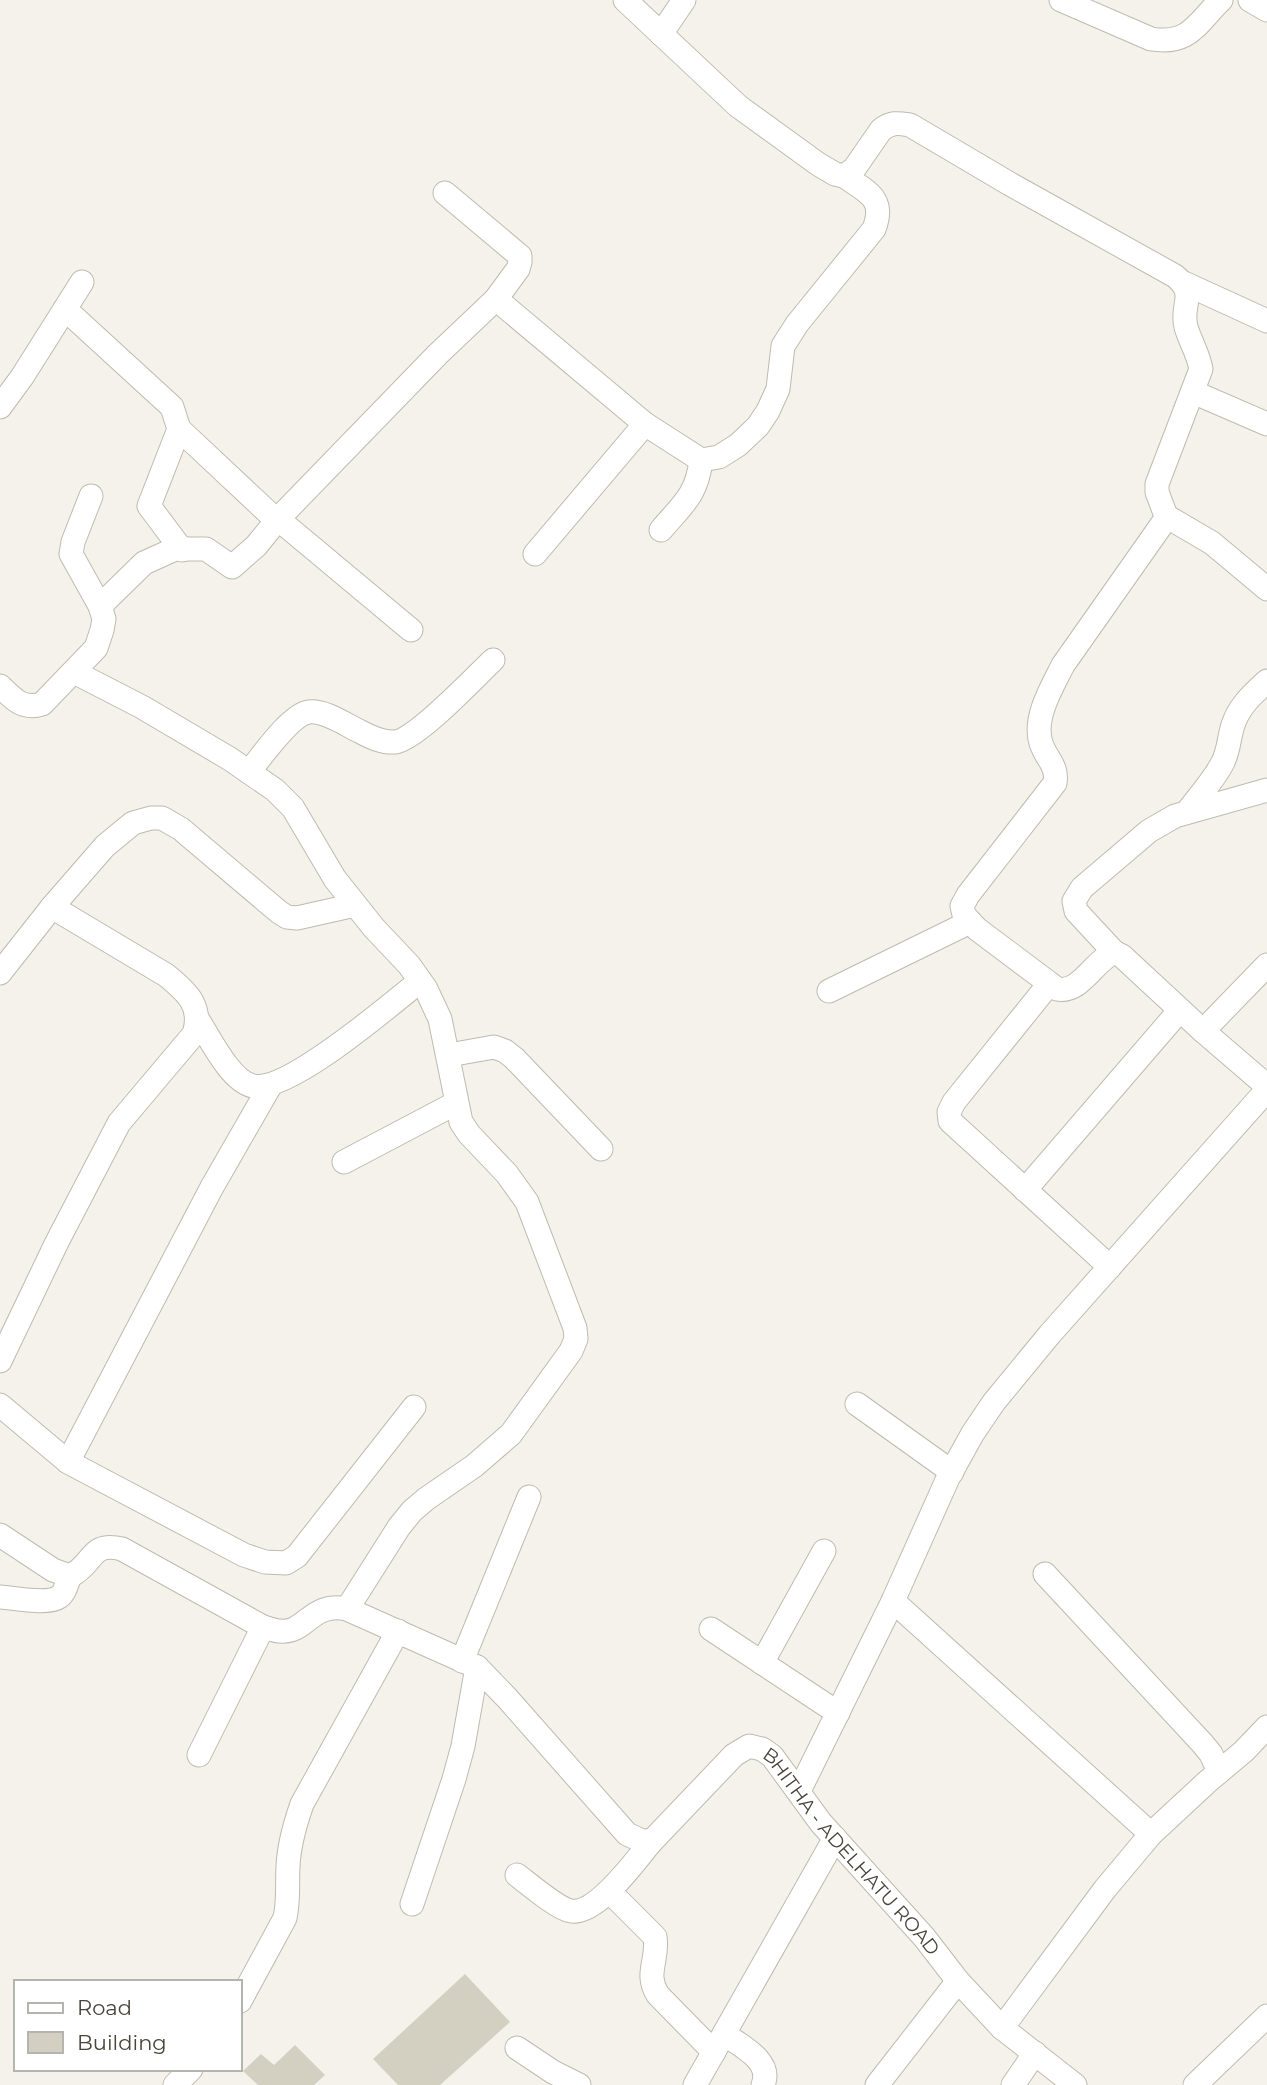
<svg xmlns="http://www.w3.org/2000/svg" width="1267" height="2085" font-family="Montserrat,sans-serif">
<rect width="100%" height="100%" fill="#f4f2eb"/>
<g fill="#d4d0c1">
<polygon points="465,1974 510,2022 440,2085 398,2085 373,2059"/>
<polygon points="295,2045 325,2075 314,2085 258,2085 243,2071 261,2054 274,2065"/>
</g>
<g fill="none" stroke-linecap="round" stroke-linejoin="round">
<defs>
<g id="minor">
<path d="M625,0L738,106L818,164L835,174L844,176L854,169L881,130C891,122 897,123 910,125L1010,184L1175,276C1198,295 1180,304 1186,327C1190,341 1198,353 1201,369L1157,484V492L1166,516L1165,520L1063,665C1052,687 1033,718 1041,743C1046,759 1058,765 1055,783L968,895L962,906L964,915L977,929L1057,989C1080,994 1093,962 1114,952L1122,956L1203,1031L1267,1086"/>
<path d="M1061,0L1151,39C1190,45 1196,24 1221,0"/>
<polyline points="1250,0 1267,10"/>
<polyline points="661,34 684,0"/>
<polyline points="1184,283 1267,321"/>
<path d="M496,299L645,424L701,460L719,457L738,445L758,426L768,411L778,389L783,346L797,324L874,229C886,198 867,192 844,176"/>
<polyline points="65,309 172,407 179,429 149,506 182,550"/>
<polyline points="1193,392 1267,424"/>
<polyline points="0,407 22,377 82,282"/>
<polyline points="179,429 274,518 278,519 411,630"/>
<polyline points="1166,516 1212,543 1267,589"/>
<path d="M661,530C683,504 697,495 701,460"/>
<polyline points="535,554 645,424"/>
<polyline points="100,606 144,563 175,549 206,549 232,567 256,546 278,519 438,354 496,299 518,269 520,262 520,256 445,193"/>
<polyline points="74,672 142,707 230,759 275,790 293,808 335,879 374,928 409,965 426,989 440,1019 461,1122 469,1134 507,1174 527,1202 575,1328 576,1339 571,1351 511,1434 474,1466 426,1499 412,1511 399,1527 347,1609"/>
<path d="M0,686C13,699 23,710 42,704L96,648L102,630L104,619L100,606L71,554L73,542L91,496"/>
<path d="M249,772C261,757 291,714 309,712C325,710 346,725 359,731C370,737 382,743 395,742C417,739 475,677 493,660"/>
<path d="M1187,812C1199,796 1214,780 1223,762C1229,750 1229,737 1233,725C1239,706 1253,694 1267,681"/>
<polyline points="1114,952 1076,911 1074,901 1082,888 1149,831 1175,816 1267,790"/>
<polyline points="0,973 52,907 105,846 133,823 151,818 162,818 181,829 279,912 287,917 297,918 355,905"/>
<polyline points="1049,984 954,1102 949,1112 950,1121 1110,1267"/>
<polyline points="829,991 970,922"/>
<path d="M198,1020C210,1038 230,1081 253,1086C288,1093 390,1005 420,981"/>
<polyline points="1203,1031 1267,965"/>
<polyline points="449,1055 494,1047 505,1051 514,1058 601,1149"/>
<polyline points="344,1162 456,1103"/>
<polyline points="1025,1190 1180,1010"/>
<path d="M0,1361L57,1242L119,1123L194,1034C203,1006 187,992 166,975L52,907"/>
<polyline points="857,1404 952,1472"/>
<polyline points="0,1405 68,1462 212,1187 270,1086"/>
<polyline points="68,1462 244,1555 265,1562 286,1563 297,1556 414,1407"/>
<path id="s1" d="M0,1535L53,1570L70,1576C95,1564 89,1541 122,1549L263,1627C268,1628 275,1631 280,1631C306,1634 311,1601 347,1609L477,1667L507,1698L627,1834L640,1840L651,1842L734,1755L749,1746L762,1749L772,1756L821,1823L924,1937L958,1981L1002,2028L1075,2085"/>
<polyline points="1045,1574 1202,1743 1211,1754 1219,1772"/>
<path d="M0,1597C15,1598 47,1605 59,1597C65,1593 67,1583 70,1576"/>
<polyline points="893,1601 1151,1834"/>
<polyline points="711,1629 838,1713"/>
<polyline points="462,1661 529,1497"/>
<polyline points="762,1663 824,1551"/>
<polyline points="199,1755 263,1627"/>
<polyline points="799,1791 893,1601 948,1478 973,1433 994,1402 1050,1334 1267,1090"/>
<path d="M517,1875C529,1884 558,1909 571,1911C597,1915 636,1860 651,1842"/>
<path d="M610,1892L655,1937C659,1959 644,1974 658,1995L714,2052"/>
<polyline points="412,1904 454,1779 463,1746 477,1667"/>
<path d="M240,2001L285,1918C289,1900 287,1884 288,1866C289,1845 295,1824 302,1804L398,1631"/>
<polyline points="1002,2028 1105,1889 1151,1834 1207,1782 1244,1751 1267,1727"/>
<path d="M724,2034C741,2046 773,2061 763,2085"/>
<polyline points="517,2048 553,2072 579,2085"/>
<polyline points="175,2085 191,2069"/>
<polyline points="695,2085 835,1838"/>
<polyline points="877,2085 958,1981"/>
<polyline points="1013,2085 1035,2053"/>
<polyline points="1195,2085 1267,2016"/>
</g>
</defs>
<use href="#minor" stroke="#bebbae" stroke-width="25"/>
<use href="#minor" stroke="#fff" stroke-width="23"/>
</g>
<g text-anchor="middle" stroke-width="7" stroke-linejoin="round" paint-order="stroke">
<g font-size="19" fill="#474439" stroke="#fff">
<text dy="7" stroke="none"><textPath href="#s1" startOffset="1076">BHITHA - ADELHATU ROAD</textPath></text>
</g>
</g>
<rect x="14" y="1980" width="228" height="91" fill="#ffffff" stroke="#b5b4b0" stroke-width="2"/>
<rect x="28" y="2003" width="35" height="10" fill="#ffffff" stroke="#b5b4b0" stroke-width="2"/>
<text x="77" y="2015" font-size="21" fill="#474439">Road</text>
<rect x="28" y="2032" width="35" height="21" fill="#d4d0c1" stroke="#b5b4b0" stroke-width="2"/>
<text x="77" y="2050" font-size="21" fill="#474439">Building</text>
</svg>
